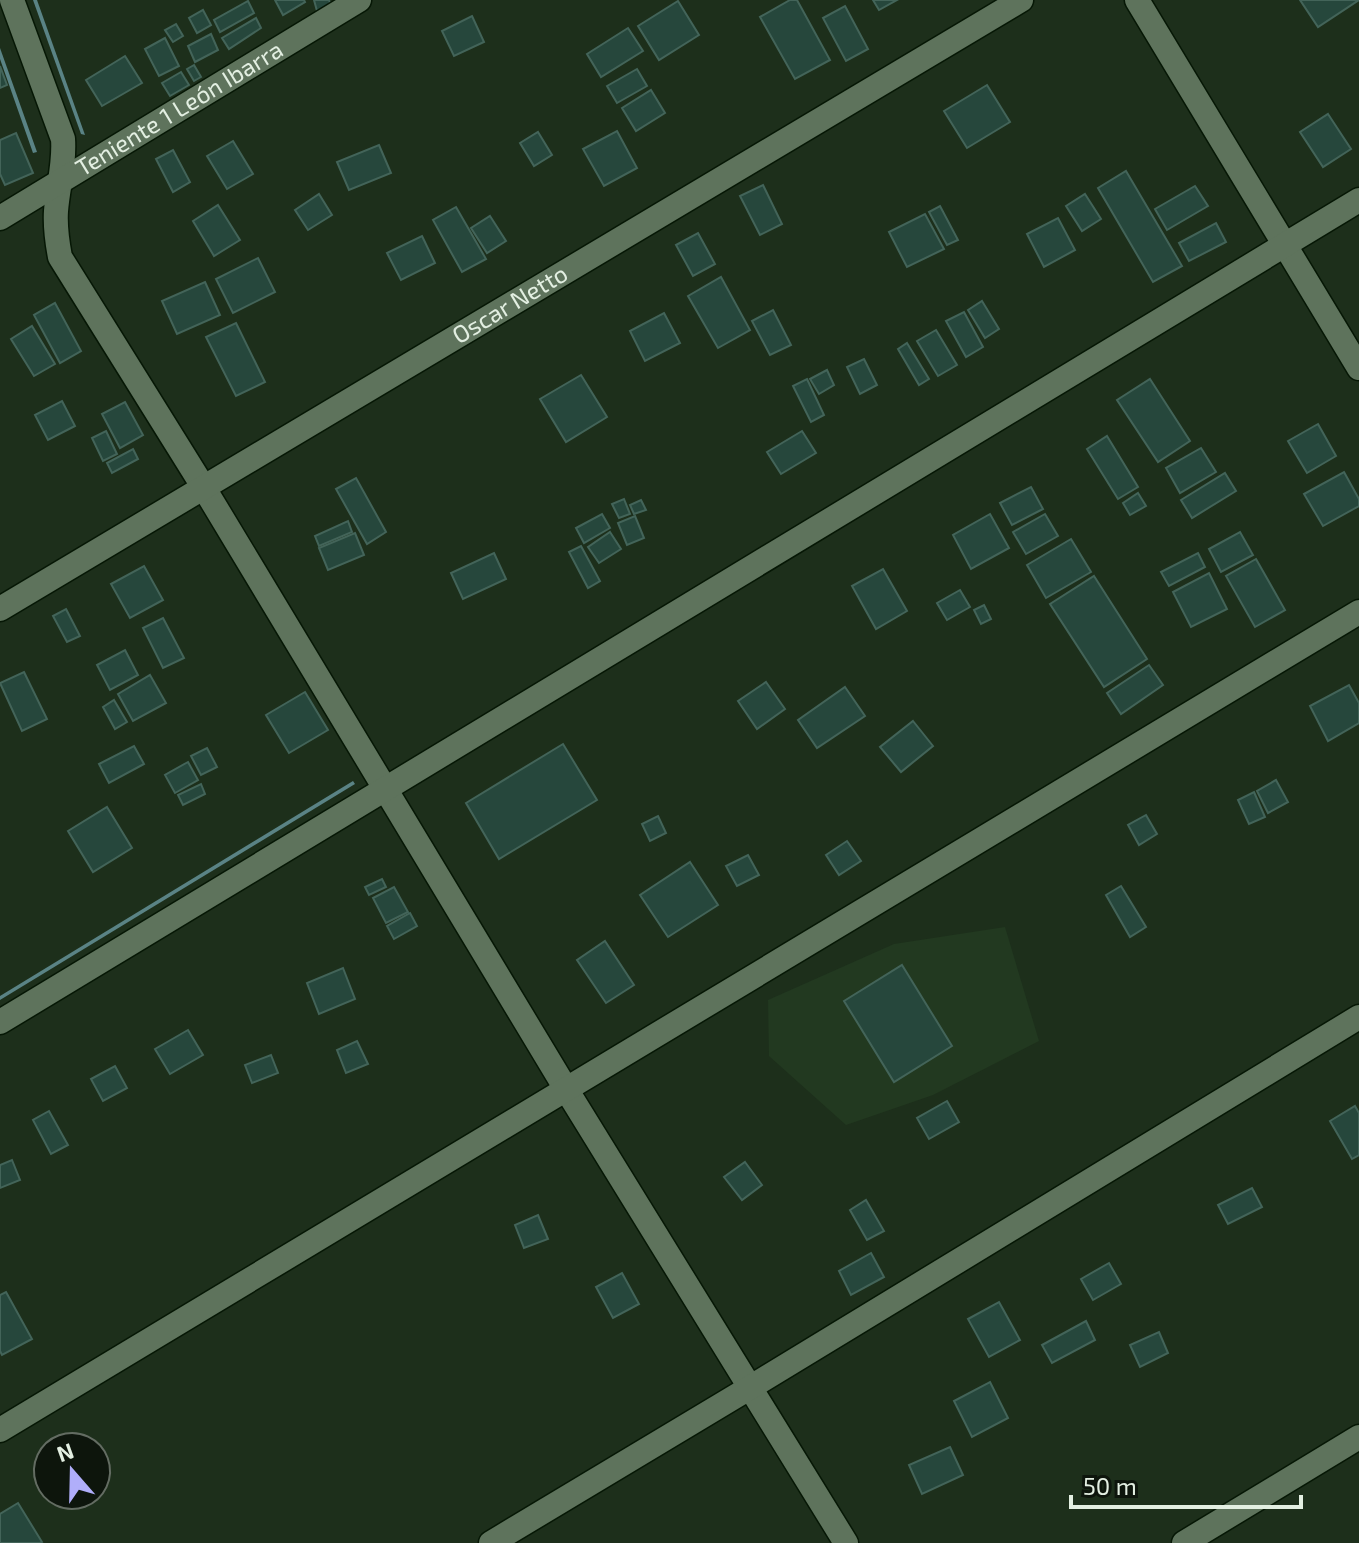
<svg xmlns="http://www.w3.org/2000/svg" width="1359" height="1543" font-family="'Exo 2',sans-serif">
<rect width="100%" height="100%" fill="#1d2f1b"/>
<polygon fill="#223920" points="1005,927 1039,1041 933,1095 846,1125 769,1056 768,1000 894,944"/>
<g fill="#5a8385">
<polygon points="33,0 37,0 85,135 81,134"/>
<polygon points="0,48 37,152 33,153 0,59"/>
<polygon points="353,781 355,784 0,1000 0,996"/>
</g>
<g fill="#26473c" stroke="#436459" stroke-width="2">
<polygon points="275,0 304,0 305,2 283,15"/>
<polygon points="314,0 329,0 331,6 317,11"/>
<polygon points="790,0 797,0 830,60 795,79 760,17"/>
<polygon points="873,0 897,0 879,10"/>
<polygon points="1300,0 1359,0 1318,27"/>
<polygon points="248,1 254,13 220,32 214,20"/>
<polygon points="678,1 699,35 659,60 638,26"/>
<polygon points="845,6 868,49 846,61 823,18"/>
<polygon points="203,10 211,25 197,33 189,18"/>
<polygon points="472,16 484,42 454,56 442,31"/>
<polygon points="256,18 261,28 229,49 222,38"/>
<polygon points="176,24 183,36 173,42 165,30"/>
<polygon points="628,28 643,51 601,77 587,54"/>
<polygon points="211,34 218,50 195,62 188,46"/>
<polygon points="165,38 179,66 159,76 145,49"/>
<polygon points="125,56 142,83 102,106 86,80"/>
<polygon points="194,65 201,77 194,81 187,69"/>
<polygon points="0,66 7,85 0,88"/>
<polygon points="637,69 647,86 617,103 607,86"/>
<polygon points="181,72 189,85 170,96 162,83"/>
<polygon points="987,85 1010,122 967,148 944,111"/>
<polygon points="651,90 665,113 636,131 622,108"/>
<polygon points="1328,114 1351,149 1323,167 1300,132"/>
<polygon points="617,131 637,168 604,186 583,149"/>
<polygon points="538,132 552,155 534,166 520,143"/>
<polygon points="16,133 33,173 5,185 0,174 0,140"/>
<polygon points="233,141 253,174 227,189 207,156"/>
<polygon points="379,145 391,173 349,190 337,162"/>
<polygon points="173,150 190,182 173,192 156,159"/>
<polygon points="1126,171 1182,266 1153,282 1098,188"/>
<polygon points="763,185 782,224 760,235 740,196"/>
<polygon points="1195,186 1208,206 1167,230 1155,209"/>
<polygon points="319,194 332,215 308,230 295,210"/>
<polygon points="1085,194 1101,219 1082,231 1066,206"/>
<polygon points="218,205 240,240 214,256 193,221"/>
<polygon points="940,206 958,240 947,245 929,212"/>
<polygon points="456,207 486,259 462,272 433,220"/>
<polygon points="925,214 944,249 907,267 889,232"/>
<polygon points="490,216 506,241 487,253 471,228"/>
<polygon points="1058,218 1075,250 1044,267 1027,234"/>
<polygon points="1216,223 1226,242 1189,261 1179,243"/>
<polygon points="698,233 715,264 693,276 676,245"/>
<polygon points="422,236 435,263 401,280 387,253"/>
<polygon points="258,258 275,292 233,313 216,279"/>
<polygon points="721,277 750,330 718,348 688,296"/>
<polygon points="205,282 220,315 177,334 162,301"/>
<polygon points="982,301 999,329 985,338 968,310"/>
<polygon points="55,303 81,351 60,363 34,315"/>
<polygon points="773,310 791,345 770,355 752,321"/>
<polygon points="964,312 983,347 966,357 946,321"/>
<polygon points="664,313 680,343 645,361 630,331"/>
<polygon points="236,323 265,382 236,396 206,337"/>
<polygon points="32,326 55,364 34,376 11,339"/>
<polygon points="936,330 957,365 938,376 917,341"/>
<polygon points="907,343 929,379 919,385 898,349"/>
<polygon points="864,359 877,385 860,394 847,367"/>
<polygon points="827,370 834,385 819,394 810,379"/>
<polygon points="581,375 607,417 566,442 540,399"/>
<polygon points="807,379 824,415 811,422 793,386"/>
<polygon points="1150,379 1190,441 1158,462 1117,400"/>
<polygon points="62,401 75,426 48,440 35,415"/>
<polygon points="125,402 143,435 120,448 102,414"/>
<polygon points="1318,424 1336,456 1307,473 1288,441"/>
<polygon points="106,431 117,454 103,461 92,438"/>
<polygon points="802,431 816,453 781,474 767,452"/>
<polygon points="1107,436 1138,487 1118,499 1087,449"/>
<polygon points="1201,448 1216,472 1180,493 1166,468"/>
<polygon points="133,449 138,459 112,473 107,463"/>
<polygon points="1344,472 1359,499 1359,506 1323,526 1304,494"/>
<polygon points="1225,473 1236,491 1192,518 1181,500"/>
<polygon points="356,478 386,532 367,544 336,489"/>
<polygon points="1031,487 1043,509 1012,525 1000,503"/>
<polygon points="1138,493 1146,506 1130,515 1123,503"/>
<polygon points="624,499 630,514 619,518 612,504"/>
<polygon points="641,500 646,510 634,514 630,505"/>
<polygon points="602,514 610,528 584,543 576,528"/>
<polygon points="990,514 1009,548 971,569 953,535"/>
<polygon points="1045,514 1058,536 1026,554 1013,532"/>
<polygon points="635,516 644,538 627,545 618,523"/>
<polygon points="348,521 352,532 319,546 315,536"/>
<polygon points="610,532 621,549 599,563 588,547"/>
<polygon points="1240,532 1253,555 1221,572 1209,549"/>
<polygon points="355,533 364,555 328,570 319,548"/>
<polygon points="1071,539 1091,572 1046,598 1027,565"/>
<polygon points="581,546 600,581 588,588 569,552"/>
<polygon points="494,553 506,579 463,599 451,573"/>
<polygon points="1198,553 1205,567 1169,586 1161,572"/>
<polygon points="1256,559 1285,610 1255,627 1226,576"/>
<polygon points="144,566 163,600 130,618 111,584"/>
<polygon points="883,569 907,611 876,629 852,586"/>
<polygon points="1209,573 1227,609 1191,627 1173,592"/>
<polygon points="1094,576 1147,659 1104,687 1050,604"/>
<polygon points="960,590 970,607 947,620 937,603"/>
<polygon points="984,605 991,619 981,624 974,610"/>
<polygon points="66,609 80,636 67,642 53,616"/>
<polygon points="163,618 184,658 163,668 143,628"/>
<polygon points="125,650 138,675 110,690 97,665"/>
<polygon points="1149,665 1163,685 1121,714 1107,693"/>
<polygon points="24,672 47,719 22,731 0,683"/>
<polygon points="150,675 166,703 133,721 118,694"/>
<polygon points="766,682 785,709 757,729 738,701"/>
<polygon points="1349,685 1359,703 1359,723 1328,741 1310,706"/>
<polygon points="845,687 865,716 817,748 798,720"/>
<polygon points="305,692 328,730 289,753 266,715"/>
<polygon points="114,700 127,722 115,729 103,707"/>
<polygon points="913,721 933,746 901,772 880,747"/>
<polygon points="563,744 597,800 499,859 466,803"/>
<polygon points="134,746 144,764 109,783 99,764"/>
<polygon points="207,748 217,767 201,775 191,756"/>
<polygon points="188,762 198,780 175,793 165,775"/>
<polygon points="1276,780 1288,802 1268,813 1257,791"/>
<polygon points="201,784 205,794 183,805 178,795"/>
<polygon points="1254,792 1265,817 1249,824 1238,800"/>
<polygon points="107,807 132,848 93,872 68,831"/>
<polygon points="1146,815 1157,834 1139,845 1128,825"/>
<polygon points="658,816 666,833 650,841 642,824"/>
<polygon points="847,841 861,861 839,875 826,855"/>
<polygon points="748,855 759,875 737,886 726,866"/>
<polygon points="690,862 718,905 668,937 640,895"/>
<polygon points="382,879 386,887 369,895 365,887"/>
<polygon points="1121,886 1146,927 1130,937 1106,895"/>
<polygon points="394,887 408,912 386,923 373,898"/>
<polygon points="410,913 417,926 394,939 387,926"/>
<polygon points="605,941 634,985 606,1003 577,960"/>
<polygon points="902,965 952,1046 894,1082 844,1001"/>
<polygon points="343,968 355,999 319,1014 307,983"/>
<polygon points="188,1030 203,1055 170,1074 155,1049"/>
<polygon points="357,1041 368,1064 346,1073 337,1050"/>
<polygon points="271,1055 278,1073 252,1083 245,1065"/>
<polygon points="115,1066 127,1088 103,1101 91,1079"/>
<polygon points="947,1101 959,1122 929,1139 917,1118"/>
<polygon points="1355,1106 1359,1113 1359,1155 1352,1159 1330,1121"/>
<polygon points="49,1111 68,1145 51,1154 33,1120"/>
<polygon points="12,1160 20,1180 0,1188 0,1165"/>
<polygon points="745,1162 762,1185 742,1200 724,1177"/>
<polygon points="1252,1188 1262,1207 1228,1224 1218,1205"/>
<polygon points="866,1200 884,1231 867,1240 850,1210"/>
<polygon points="538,1215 548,1239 524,1248 515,1225"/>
<polygon points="871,1253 884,1277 851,1295 839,1271"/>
<polygon points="1109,1263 1121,1284 1093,1300 1081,1279"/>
<polygon points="622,1273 639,1304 613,1318 596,1287"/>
<polygon points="6,1292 32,1339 2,1355 0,1351 0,1295"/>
<polygon points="999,1302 1020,1340 989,1357 968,1319"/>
<polygon points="1086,1321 1095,1340 1052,1363 1042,1345"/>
<polygon points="1159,1332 1168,1353 1140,1367 1130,1345"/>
<polygon points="990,1382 1008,1418 972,1437 954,1401"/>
<polygon points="950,1447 963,1475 922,1494 909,1465"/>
<polygon points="18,1503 42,1542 40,1543 0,1543 0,1514"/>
</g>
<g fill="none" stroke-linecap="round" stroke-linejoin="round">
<defs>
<g id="street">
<path d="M12,0L63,139C65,164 58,185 56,211C55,226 57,241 60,257L204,488L566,1089L846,1543"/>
<polyline points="1137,0 1359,368"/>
<path id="s1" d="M0,218L359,0"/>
<path id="s2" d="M0,609L1021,0"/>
<polyline points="0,1022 1359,200"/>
<polyline points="0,1430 1359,612"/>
<polyline points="491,1543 751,1387 1359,1017"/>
<polyline points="1184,1543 1359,1437"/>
</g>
</defs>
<use href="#street" stroke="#061705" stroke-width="27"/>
<use href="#street" stroke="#5e735c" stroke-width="24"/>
</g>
<g text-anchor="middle" stroke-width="6" stroke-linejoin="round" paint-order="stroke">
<g font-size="24" fill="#e3efe2" stroke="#0d150c">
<text dy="8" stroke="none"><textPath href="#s1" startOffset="210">Teniente 1 León Ibarra</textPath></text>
<text dy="8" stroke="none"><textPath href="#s2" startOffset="594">Oscar Netto</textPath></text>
</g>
</g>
<g transform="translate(72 1471) rotate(340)"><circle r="38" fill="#0d150c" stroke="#636c62" stroke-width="2"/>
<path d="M0-6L14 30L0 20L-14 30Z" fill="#b0aefa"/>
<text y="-12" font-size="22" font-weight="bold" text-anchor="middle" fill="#e3efe2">N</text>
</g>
<path d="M1071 1495v12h230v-12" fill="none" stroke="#e3efe2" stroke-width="4"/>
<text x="1083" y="1495" font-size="24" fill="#e3efe2" stroke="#0d150c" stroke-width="6" paint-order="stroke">50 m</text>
</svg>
